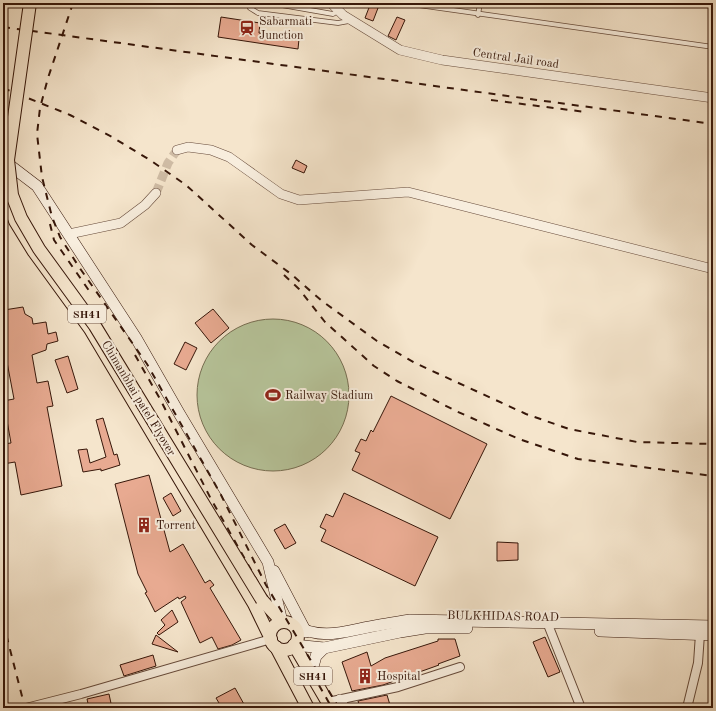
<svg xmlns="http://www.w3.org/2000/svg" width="716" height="711" font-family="'Old Standard TT',serif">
<rect width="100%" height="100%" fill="#f5e5cc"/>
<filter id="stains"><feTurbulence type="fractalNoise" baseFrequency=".005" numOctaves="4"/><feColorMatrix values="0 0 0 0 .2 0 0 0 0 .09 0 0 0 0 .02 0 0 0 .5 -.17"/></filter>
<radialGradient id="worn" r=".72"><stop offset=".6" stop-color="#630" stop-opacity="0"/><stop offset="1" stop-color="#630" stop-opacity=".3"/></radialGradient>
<circle fill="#b7c59b" stroke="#766e52" cx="273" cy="395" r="76"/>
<g fill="#e8aa91" stroke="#361609">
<polygon points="370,5 378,8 373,21 365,18"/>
<polygon points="221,17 260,23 259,33 299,39 298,49 218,37"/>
<polygon points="397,17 405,20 396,40 388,36"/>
<polygon points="296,160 307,166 304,173 292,168"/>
<polygon points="23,307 25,314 32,318 33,324 46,322 48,334 56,332 58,341 47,344 46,350 32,355 37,383 48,381 53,406 47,407 62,486 21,495 15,462 3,464 3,459 6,458 3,444 11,443 6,415 3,415 3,401 14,399 7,362 3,363 3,321 5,318 4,310"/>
<polygon points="213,309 229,328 211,343 195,323"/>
<polygon points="185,342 197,348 186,370 174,364"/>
<polygon points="68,356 78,389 67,393 55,360"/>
<polygon points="391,396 487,444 450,519 352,470 360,453 355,451 361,439 366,441 371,430 373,432"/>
<polygon points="103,418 114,455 117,454 120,465 101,471 101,469 83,472 78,450 87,449 90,463 106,457 96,420"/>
<polygon points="149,475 170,552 183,544 205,583 210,580 214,585 210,588 241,640 232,645 218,649 212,637 200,643 181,602 186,598 185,596 179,599 178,597 155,612 148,598 145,593 147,592 138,574 115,484"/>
<polygon points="171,493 181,511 173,516 163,498"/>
<polygon points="344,493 438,537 415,586 321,541 326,530 320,527 326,514 333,517"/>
<polygon points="285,524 296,543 285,549 274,530"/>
<polygon points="497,542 518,543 518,560 497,561"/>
<polygon points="172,610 178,622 159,635 157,633 165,625 161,620"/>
<polygon points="156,635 178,652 152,644"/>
<polygon points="545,637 560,672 548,677 533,642"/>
<polygon points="438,639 455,639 460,656 438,664 439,665 383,685 352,691 342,662 367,652 371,666 385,658 438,641"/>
<polygon points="153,655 156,666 124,676 120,665"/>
<polygon points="235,688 245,706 242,708 222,708 216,698"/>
<polygon points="109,694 112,708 89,708 87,699"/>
<polygon points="387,695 390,705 383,708 360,708 358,701"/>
</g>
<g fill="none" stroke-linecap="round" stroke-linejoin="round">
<polyline stroke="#cfbca5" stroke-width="9" stroke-dasharray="9 4.5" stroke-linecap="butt" points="156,193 168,163 177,150"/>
<defs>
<g id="service">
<polyline points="252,3 250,8 258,13 338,23 349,21"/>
<polyline points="270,3 333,14 338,11"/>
<polyline points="404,3 713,47"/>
<polyline points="478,15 480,3"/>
</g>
<g id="minor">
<polyline points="547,622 581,708"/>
<polyline points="328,702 398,687 460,667"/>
<polyline points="26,708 81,694 271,639"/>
<polyline points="687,708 698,663 700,634"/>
</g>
<g id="tertiary">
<polyline points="331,3 343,15 400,50 442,60 713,98"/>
<polyline points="177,150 188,147 211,150 229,157 281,194 299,200 408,192 713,269"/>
<polyline points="69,234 121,223 145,205 156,193"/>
<polyline points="340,699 345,708"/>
</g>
<g id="secondary">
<polyline points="3,160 37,186 136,338 179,413 268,562 282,622"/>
<polyline points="274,571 306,632"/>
<path d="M293,625C325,642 347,630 380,625C390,623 400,622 410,620L713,626"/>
<polyline points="600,631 713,635"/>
<polyline points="294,645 324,648 400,632 425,628 467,628"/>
<polyline points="311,674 316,656 324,648"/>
</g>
<g id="primary">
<polyline points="3,179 6,196 15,221 34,252 90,329 254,604 271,639"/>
<polyline points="262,600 282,622"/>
<circle cx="284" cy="636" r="14"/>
<polyline points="294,645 331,708"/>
<polyline points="276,647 308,708"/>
</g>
</defs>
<use href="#service" stroke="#664a3a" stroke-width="5.5"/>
<use href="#minor" stroke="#664a3a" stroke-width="10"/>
<use href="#tertiary" stroke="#664a3a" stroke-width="10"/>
<use href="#secondary" stroke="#361609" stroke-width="12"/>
<use href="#primary" stroke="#361609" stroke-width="14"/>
<use href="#service" stroke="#f8eede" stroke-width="4"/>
<use href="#minor" stroke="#f8eede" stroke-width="8"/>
<use href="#tertiary" stroke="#f8eede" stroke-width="9"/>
<use href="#secondary" stroke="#f8eede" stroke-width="11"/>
<use href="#primary" stroke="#f5e5cc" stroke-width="12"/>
<g stroke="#361609" stroke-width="2" stroke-dasharray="7 7" stroke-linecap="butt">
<polyline points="73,3 48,78 40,108 37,134 42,177 52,217 60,237 79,267 147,364 220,493 266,585 339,708"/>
<polyline points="3,27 713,124"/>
<polyline points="3,88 70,115 112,137 150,160 186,185 252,245 291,274 322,301 377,341 415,363 526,414 569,429 637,442 713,444"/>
<polyline points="491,100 586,112"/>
<polyline points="50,224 54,240 92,295"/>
<polyline points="284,275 299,289 325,322 374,366 397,381 456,411 519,439 578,459 713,476"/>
<polyline points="135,355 160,399 211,499 259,584"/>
<polyline points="3,622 25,708"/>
<polyline points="312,673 332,708"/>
</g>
<defs>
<polyline id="primary-bridge" points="30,3 8,160 12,195 21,218 39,249 95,326 262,600"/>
</defs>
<use href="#primary-bridge" stroke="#361609" stroke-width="14" stroke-linecap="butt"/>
<use href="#primary-bridge" stroke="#f5e5cc" stroke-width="12"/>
</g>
<defs>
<symbol id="station-bare" viewBox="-9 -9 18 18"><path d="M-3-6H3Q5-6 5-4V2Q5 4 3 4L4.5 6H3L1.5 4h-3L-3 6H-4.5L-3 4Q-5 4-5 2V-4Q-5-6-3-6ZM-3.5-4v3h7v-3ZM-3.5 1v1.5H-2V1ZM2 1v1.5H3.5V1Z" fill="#8f2418" stroke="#f8eede" stroke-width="2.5" paint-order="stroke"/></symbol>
<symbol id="stadium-bare" viewBox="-9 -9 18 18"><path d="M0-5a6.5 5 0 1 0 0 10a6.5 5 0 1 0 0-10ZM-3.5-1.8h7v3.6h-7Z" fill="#8f2418" stroke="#f8eede" stroke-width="2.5" paint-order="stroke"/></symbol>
<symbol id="building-bare" viewBox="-9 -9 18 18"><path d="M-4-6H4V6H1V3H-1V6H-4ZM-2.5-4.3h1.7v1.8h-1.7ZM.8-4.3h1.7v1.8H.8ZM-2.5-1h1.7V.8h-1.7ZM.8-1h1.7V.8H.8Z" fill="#8f2418" stroke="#f8eede" stroke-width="2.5" paint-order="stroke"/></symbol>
</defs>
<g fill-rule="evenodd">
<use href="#station-bare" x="236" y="17" width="22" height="22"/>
<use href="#stadium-bare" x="262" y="384" width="22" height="22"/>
<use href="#building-bare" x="133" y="514" width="22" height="22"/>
<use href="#building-bare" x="354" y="665" width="22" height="22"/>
</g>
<g text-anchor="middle" stroke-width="4" stroke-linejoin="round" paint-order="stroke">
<g fill="#f8eede" stroke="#705749" stroke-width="1">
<rect x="68" y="305" width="38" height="18" rx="3"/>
<rect x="294" y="667" width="38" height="18" rx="3"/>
</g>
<g font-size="11" font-weight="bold" fill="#361609">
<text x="87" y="318">SH41</text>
<text x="313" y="680">SH41</text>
</g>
<g font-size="12" fill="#361609" stroke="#f8eede" text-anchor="start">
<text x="259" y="25">Sabarmati<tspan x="259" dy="14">Junction</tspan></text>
<text x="285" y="399">Railway Stadium</text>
<text x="156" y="529">Torrent</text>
<text x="377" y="680">Hospital</text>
</g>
<g font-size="12" fill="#361609" stroke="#f8eede">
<text transform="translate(516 58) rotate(8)" y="4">Central Jail road</text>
<text transform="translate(139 398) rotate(59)" y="4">Chimanbhai patel Flyover</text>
<text transform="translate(503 616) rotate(1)" y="4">BULKHIDAS ROAD</text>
</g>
</g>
<rect width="716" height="711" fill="none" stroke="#f5e5cc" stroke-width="16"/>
<rect x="4" y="4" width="708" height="703" fill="none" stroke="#361609" stroke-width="2"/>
<rect x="8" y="8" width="700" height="695" fill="none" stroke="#361609"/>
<rect width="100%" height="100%" filter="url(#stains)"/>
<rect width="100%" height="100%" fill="url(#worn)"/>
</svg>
